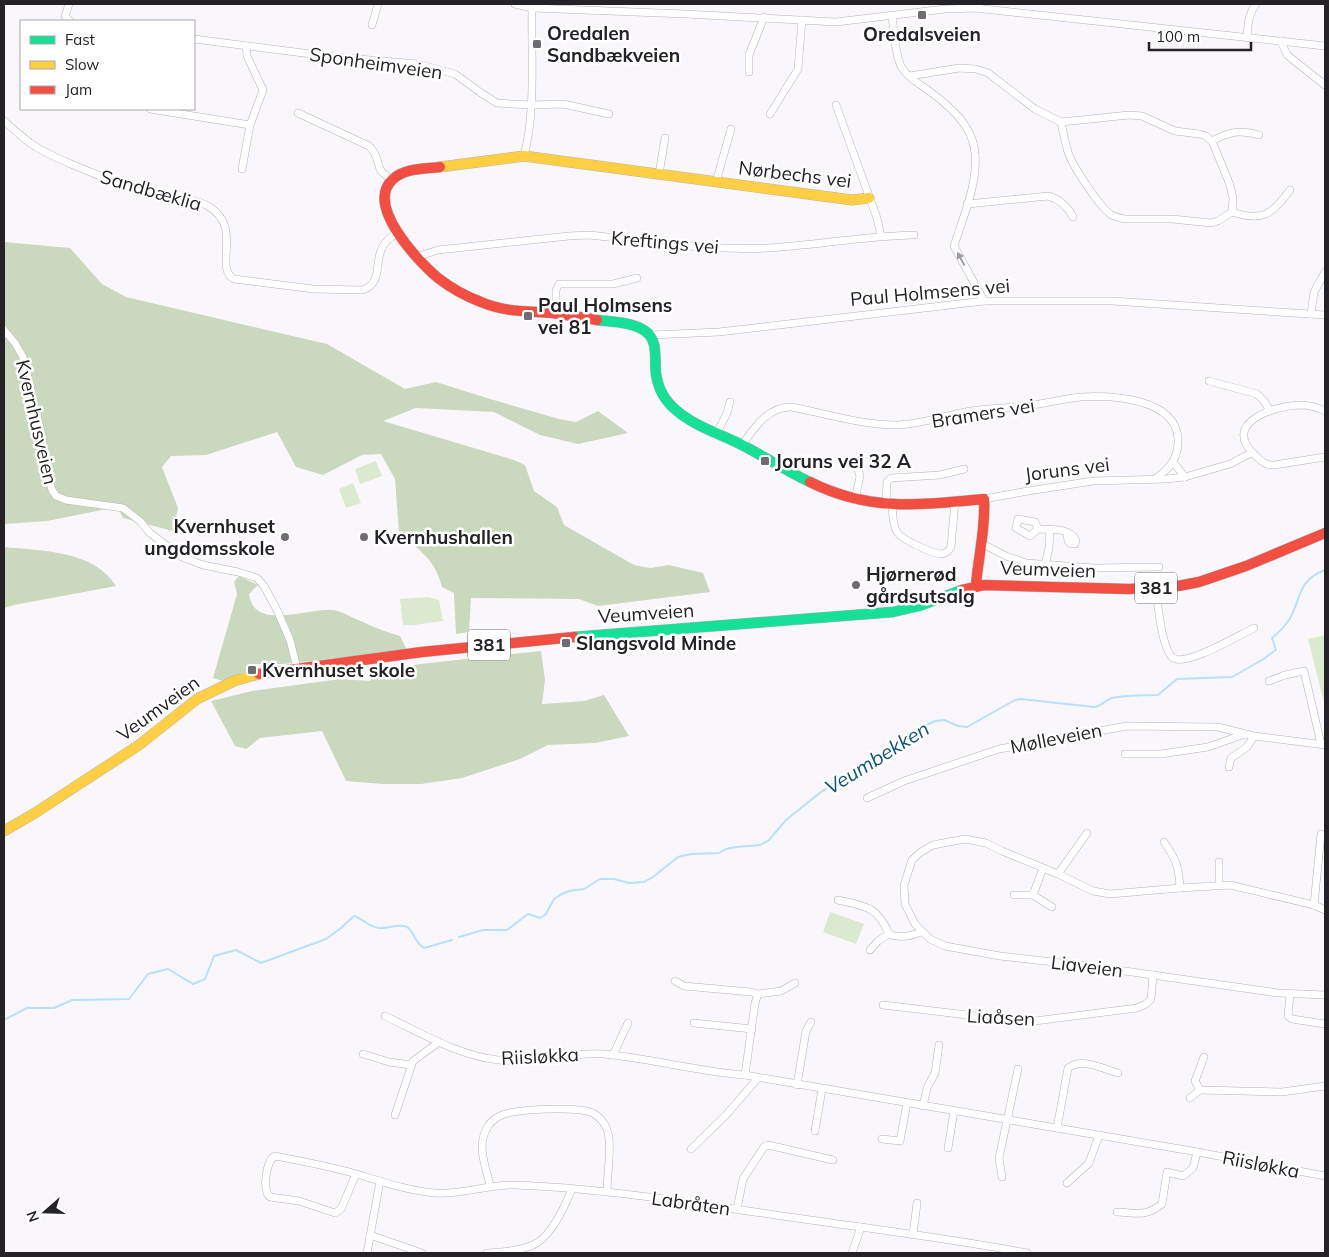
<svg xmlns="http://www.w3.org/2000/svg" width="1329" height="1257" font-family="Mulish,sans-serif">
<rect width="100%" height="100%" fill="#faf7fc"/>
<g fill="#dbeacf">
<polygon points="376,461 382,476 360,484 355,469"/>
<polygon points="353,483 361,503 346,508 339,489"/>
<polygon points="428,597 439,600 443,621 414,625 403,625 400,599"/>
<polygon points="1325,635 1325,706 1308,639"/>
<polygon points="830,912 864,924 856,944 823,932"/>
</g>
<g fill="#cad8bd">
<path d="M4,242L70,248L102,284L126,297L327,344L405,389L436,382L487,398L559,419L576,422L598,411L628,433L578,444L540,435L494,412L416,408L383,421L514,460L525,465L534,491L557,507L564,525L634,565L650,568L669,565L703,573L710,592L598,606L579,599L471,598L469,632L456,634L454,593L442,587C435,559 420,551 399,533L395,479L381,454L362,455L323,475L296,467L277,432L206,455L171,456L162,467L178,508L173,531L123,518L117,507L47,521L4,524Z"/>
<path d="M4,547C42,551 94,550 116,586L14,605L4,608Z"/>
<path d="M239,576L258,585L249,594C254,634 314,604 338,611C346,614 355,619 363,622C375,628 387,632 400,636L407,650L284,664H255L245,672L223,681L213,678L237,594L234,582Z"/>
<polygon points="541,651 545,680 542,704 584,701 604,695 629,736 595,743 548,745 520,759 462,778 421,784 383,784 346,781 322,731 260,738 246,749 235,746 211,701 252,691 340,679 370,681 374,673 420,664"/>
</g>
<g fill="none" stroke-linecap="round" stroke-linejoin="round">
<g stroke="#b8dffb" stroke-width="2">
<path d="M459,937L483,930H507L528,914L540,918L546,914L554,899L560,895L569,891L584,889L600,879H614L629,883L644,882L653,877L678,857L691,854L719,853L726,849L736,847L760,845L769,840L786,820L821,792L840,779L920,728L935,721L944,720L958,726L967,727L1015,700L1021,699L1094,707C1102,706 1105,700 1112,698C1127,695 1143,695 1158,695L1177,679L1232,677L1262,660L1276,650L1272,638C1278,633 1284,627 1289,620C1302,599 1296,581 1325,570"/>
<path d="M4,1020L27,1008H54L72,1000L129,999L148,974L168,969L193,984L205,979L214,956L236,950L261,963L326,939L341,928L354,916C363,919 369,927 379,928C387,929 399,923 407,927C414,931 414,942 424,948L452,940"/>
</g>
<defs>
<g id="street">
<polyline points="69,4 65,16 70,21"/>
<polyline points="515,4 532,8 686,14 836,22 945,9 975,8 1325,46"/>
<path d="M892,16C894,30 895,56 902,68C907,76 917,83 925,88C946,103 973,124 975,153C978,184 963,217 954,246L984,301"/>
<polyline points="372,25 378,4"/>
<path d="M1247,38C1248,24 1248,15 1256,4"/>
<polyline points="194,39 335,57 418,64 455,74 481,93 497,103 531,105 563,104 609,114"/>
<polyline points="1281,41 1287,55 1325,85"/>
<polyline points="749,72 749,55 764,17"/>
<path d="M910,76L959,68L976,69L988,73L1035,109L1061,122C1063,132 1065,142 1068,152C1073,167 1098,204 1110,214C1114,217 1120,218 1125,219H1172L1211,223L1218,221L1232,212"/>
<polyline points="836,105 877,218 881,236"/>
<polyline points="150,109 250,125"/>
<path d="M298,113L369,146C384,161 371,167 391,179"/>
<polyline points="770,114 798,69 802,20"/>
<path d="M4,121C12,128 21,136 30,143C43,152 57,158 71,164C99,176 127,187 157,195C173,200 193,197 208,206C244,227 213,267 234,279L313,289L363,290C383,282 374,264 382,248C385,241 391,237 397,233"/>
<polyline points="1061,122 1129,115 1142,116 1175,131 1199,134 1206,136 1212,141 1230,185 1233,198 1232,212"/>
<path d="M1212,141C1231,131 1239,130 1259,135"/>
<path d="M524,156C536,111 531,55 532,8"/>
<polyline points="242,169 250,125 263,90 247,56 246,46"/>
<polyline points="659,174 665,138"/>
<polyline points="716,182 731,129"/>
<path d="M967,204L1048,196C1060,199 1067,206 1073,217"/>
<path d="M1232,212C1262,222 1272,215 1290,190"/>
<path d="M416,257L438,250L569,236L589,235C647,241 708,251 767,248C816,245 865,236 914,235"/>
<polyline points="556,314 556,290 559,284 613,284 637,278"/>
<polyline points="1311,314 1314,292 1325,272"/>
<polyline points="4,330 15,343 23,357 42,436 46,468 52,490 56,496 66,500 123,508 140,521 150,533 182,557 203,565 238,572 257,578 264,586 278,612 290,640 297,668"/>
<polyline points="651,335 719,332 984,301 1112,301 1325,315"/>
<polyline points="1209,381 1257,394 1264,401 1270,411"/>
<path d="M1325,411C1317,407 1309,405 1299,405C1272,406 1221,424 1255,455C1261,461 1266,466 1274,465L1325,457"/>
<polyline points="717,433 727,413 730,402"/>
<path d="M742,445C754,428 768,406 792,407C826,414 862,425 897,425C923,424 946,415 971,411C990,408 1009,408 1028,406C1046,403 1063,399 1081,397C1111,395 1176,398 1178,439C1179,458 1169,469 1155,479"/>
<polyline points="1173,462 1185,477"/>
<polyline points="984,499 1028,491 1093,481 1166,479 1185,477 1230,464 1251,453"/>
<polyline points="855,500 860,476 857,467"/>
<polyline points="886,505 887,482 891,478 940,475 964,469"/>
<path d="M892,505C893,514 892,524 897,532C902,540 933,554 942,554C947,553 949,551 951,547L955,501"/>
<polygon points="1018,519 1035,522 1038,529 1030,536 1016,528"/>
<path d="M1038,529C1051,530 1069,527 1076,540L1075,544H1071L1068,541L1067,532"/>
<polyline points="981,543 1006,556 1026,563 1094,568 1159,567"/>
<polyline points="1045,565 1049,548 1050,531"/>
<path d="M1156,588C1157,601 1162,650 1173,658C1186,667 1239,635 1254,628"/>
<polyline points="1269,681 1285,675 1304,671 1321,744"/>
<polyline points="1125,754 1161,754 1208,747 1245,734"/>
<polyline points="1229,767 1231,758 1247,747 1254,736"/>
<polyline points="867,798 904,781 999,749 1127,726 1218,727 1254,736 1325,745"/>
<path d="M1164,842C1176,859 1179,867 1180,888"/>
<polyline points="1043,868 1033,895 1052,907"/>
<polyline points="1058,874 1087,833"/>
<polyline points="1219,885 1219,862"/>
<polyline points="1014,895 1033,895"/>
<path d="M838,900C865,906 877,906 889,934"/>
<polyline points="1314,905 1321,834"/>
<polyline points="1325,910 1314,905 1230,885 1180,888 1110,894 1093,891 1058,874 1002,851 986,843 965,839 933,845 921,852 912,860 904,885 905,904 915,924 930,939 945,946 1000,956 1097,967 1278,993 1325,995"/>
<path d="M870,950L878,941L889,934C899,939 911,936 921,932"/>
<polyline points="675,981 684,986 751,992 758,994 781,991 795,983"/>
<polyline points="1290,994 1288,1016 1292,1019 1325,1024"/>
<polyline points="883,1005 1027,1022 1137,1008 1146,1004 1151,999 1153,975"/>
<path d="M385,1016C421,1033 459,1056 499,1060C537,1063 575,1050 613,1055C657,1060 701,1072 745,1075L1192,1151L1325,1176"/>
<polyline points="694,1023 752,1029"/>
<polyline points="363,1054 389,1062 411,1065"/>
<polyline points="613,1055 628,1023"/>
<polyline points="1204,1057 1195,1081 1200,1090 1282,1092 1325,1086"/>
<polyline points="745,1075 755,1003 758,994"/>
<polyline points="797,1085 806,1031 811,1022"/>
<polyline points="1190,1098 1200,1090"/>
<polyline points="923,1106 927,1088 935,1073 939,1045"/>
<polyline points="395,1115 413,1061 439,1042"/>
<path d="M1057,1128L1068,1068C1082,1057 1103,1069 1118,1073"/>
<polyline points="815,1131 822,1089"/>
<polyline points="882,1139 900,1141 907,1103"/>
<polyline points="948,1148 954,1111"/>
<polyline points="691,1149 726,1115 758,1078"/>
<path d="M356,1174L341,1209L335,1213L299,1201L270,1197C262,1191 266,1160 275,1156C301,1161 328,1166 353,1173C380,1181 408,1191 435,1193C462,1195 488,1184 515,1185C600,1188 685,1202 769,1214C855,1227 942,1237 1027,1253"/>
<polyline points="1002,1177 999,1158 1018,1069"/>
<polyline points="1067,1183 1089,1163 1099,1135"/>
<path d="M490,1185C486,1168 477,1147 486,1130C489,1122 495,1118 502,1115C517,1109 579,1106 593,1113C598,1116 603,1121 606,1127C613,1141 607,1174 607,1191"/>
<polyline points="737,1209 743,1179 764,1147 768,1145 833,1160"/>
<path d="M1117,1212C1138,1213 1145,1217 1162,1204L1167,1172L1183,1176L1193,1168L1197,1152"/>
<polyline points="370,1235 422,1253"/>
<polyline points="913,1235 917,1203"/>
<polyline points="367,1253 380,1181"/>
<path d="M487,1253C502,1252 519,1251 533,1245C550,1238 565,1206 572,1189"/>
<polyline points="852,1253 861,1227"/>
</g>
<g id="fast">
<path d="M597,320C612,322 633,322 645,331C659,340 654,360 656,374C658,388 665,401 676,410C694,426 718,433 740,444C764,456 786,471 810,482"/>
<polyline points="574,637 893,612 919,606 962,590"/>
</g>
<g id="slow">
<polyline points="440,167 524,156 852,200 869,198"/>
<polyline points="4,831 35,813 139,745 197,699 234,681 259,674"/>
</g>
<g id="jam">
<path d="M440,167C424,169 405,168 393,179C364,205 419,262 438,278C451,288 465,296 481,302C504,312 527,311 552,313C567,315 582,317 597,320"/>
<path d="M810,482C870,512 920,505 984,499C986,528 978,557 976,586"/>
<polyline points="962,590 984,585 1129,589 1178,586 1199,582 1246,566 1325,533"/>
<polyline points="259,674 422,652 574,637"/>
</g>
</defs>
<use href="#street" stroke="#b5b3b7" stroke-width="8"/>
<use href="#fast" stroke="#b5b3b7" stroke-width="11"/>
<use href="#slow" stroke="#b5b3b7" stroke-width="11"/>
<use href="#jam" stroke="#b5b3b7" stroke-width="11"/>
<use href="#street" stroke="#fefeff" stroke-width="7"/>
<use href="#fast" stroke="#16e098" stroke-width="10"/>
<use href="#slow" stroke="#ffcf43" stroke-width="10"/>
<use href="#jam" stroke="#f24e42" stroke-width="10"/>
</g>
<defs><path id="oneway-solid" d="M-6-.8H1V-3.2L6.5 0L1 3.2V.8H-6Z" transform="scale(1.25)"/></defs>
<use fill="#9c9b9e" href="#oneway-solid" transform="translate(961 259) rotate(-118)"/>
<g fill="#706d72" stroke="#fff" stroke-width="2">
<rect x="917" y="10" width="10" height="10" rx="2.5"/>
<rect x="532" y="39" width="10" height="10" rx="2.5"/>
<rect x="523" y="311" width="10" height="10" rx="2.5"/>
<rect x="760" y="456" width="10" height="10" rx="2.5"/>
<circle cx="285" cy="537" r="5"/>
<circle cx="364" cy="537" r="5"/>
<circle cx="856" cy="585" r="5"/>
<rect x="561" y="638" width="10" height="10" rx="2.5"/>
<rect x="247" y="665" width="10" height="10" rx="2.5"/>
</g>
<g text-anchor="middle" stroke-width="5" stroke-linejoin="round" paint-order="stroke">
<g fill="#fff" stroke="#666468" stroke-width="1">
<rect x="1135" y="572.5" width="42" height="31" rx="4"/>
<rect x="468" y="629.5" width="42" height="31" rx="4"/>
</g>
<g font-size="18" font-weight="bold" fill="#252227">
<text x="1156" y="594">381</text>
<text x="489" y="651">381</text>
</g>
<g font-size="19" font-weight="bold" fill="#252227" stroke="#fff" text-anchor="start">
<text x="547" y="40">Oredalen<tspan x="547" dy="22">Sandbækveien</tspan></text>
<text x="922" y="41" text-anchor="middle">Oredalsveien</text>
<text x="538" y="312">Paul Holmsens<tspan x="538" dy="22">vei 81</tspan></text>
<text x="775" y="468">Joruns vei 32 A</text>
<text x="275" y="533" text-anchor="end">Kvernhuset<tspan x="275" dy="22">ungdomsskole</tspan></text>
<text x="374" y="544">Kvernhushallen</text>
<text x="866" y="581">Hjørnerød<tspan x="866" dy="22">gårdsutsalg</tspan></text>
<text x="576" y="650">Slangsvold Minde</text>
<text x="262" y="677">Kvernhuset skole</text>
</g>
<g font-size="19" fill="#252227" stroke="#fff">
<text transform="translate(376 63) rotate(8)" y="7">Sponheimveien</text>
<text transform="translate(795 174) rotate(7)" y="7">Nørbechs vei</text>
<text transform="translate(151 190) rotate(16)" y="7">Sandbæklia</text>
<text transform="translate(665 242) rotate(5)" y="7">Kreftings vei</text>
<text transform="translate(930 292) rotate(-5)" y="7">Paul Holmsens vei</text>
<text transform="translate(983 413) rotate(-9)" y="7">Bramers vei</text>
<text transform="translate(37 422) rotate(77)" y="7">Kvernhusveien</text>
<text transform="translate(1067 469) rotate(-7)" y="7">Joruns vei</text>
<text transform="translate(1048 569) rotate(2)" y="7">Veumveien</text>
<text transform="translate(646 613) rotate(-4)" y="7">Veumveien</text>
<text transform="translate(158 708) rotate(-36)" y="7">Veumveien</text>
<text transform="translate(1056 738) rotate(-11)" y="7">Mølleveien</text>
<text transform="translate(1087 966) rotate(7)" y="7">Liaveien</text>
<text transform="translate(1001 1017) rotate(3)" y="7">Liaåsen</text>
<text transform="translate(540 1056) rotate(-3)" y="7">Riisløkka</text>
<text transform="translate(1261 1164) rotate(11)" y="7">Riisløkka</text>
<text transform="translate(691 1203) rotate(8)" y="7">Labråten</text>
</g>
<g font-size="20" font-style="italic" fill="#0e5377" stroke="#fff">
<text transform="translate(877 758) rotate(-32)" y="7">Veumbekken</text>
</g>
</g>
<rect width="1329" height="1257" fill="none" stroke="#252227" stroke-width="10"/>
<rect x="20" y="20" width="175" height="90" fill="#ffffff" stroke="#a8a7a9"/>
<rect x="30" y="36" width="25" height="8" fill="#16e098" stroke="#a8a7a9"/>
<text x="65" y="45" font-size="15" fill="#252227">Fast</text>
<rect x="30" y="61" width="25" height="8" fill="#ffcf43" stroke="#a8a7a9"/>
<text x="65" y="70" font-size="15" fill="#252227">Slow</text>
<rect x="30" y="86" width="25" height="8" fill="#f24e42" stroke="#a8a7a9"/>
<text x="65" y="95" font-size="15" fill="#252227">Jam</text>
<g transform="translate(45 1212) rotate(250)" stroke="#ffffff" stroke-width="4" paint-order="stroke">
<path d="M0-4L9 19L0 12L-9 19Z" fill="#252227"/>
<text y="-8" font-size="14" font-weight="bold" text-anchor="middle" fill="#252227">N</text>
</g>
<path d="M1149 42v8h102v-8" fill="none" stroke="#252227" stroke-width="2.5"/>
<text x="1156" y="42" font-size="15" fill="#252227" stroke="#ffffff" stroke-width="4" paint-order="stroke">100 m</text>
</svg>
